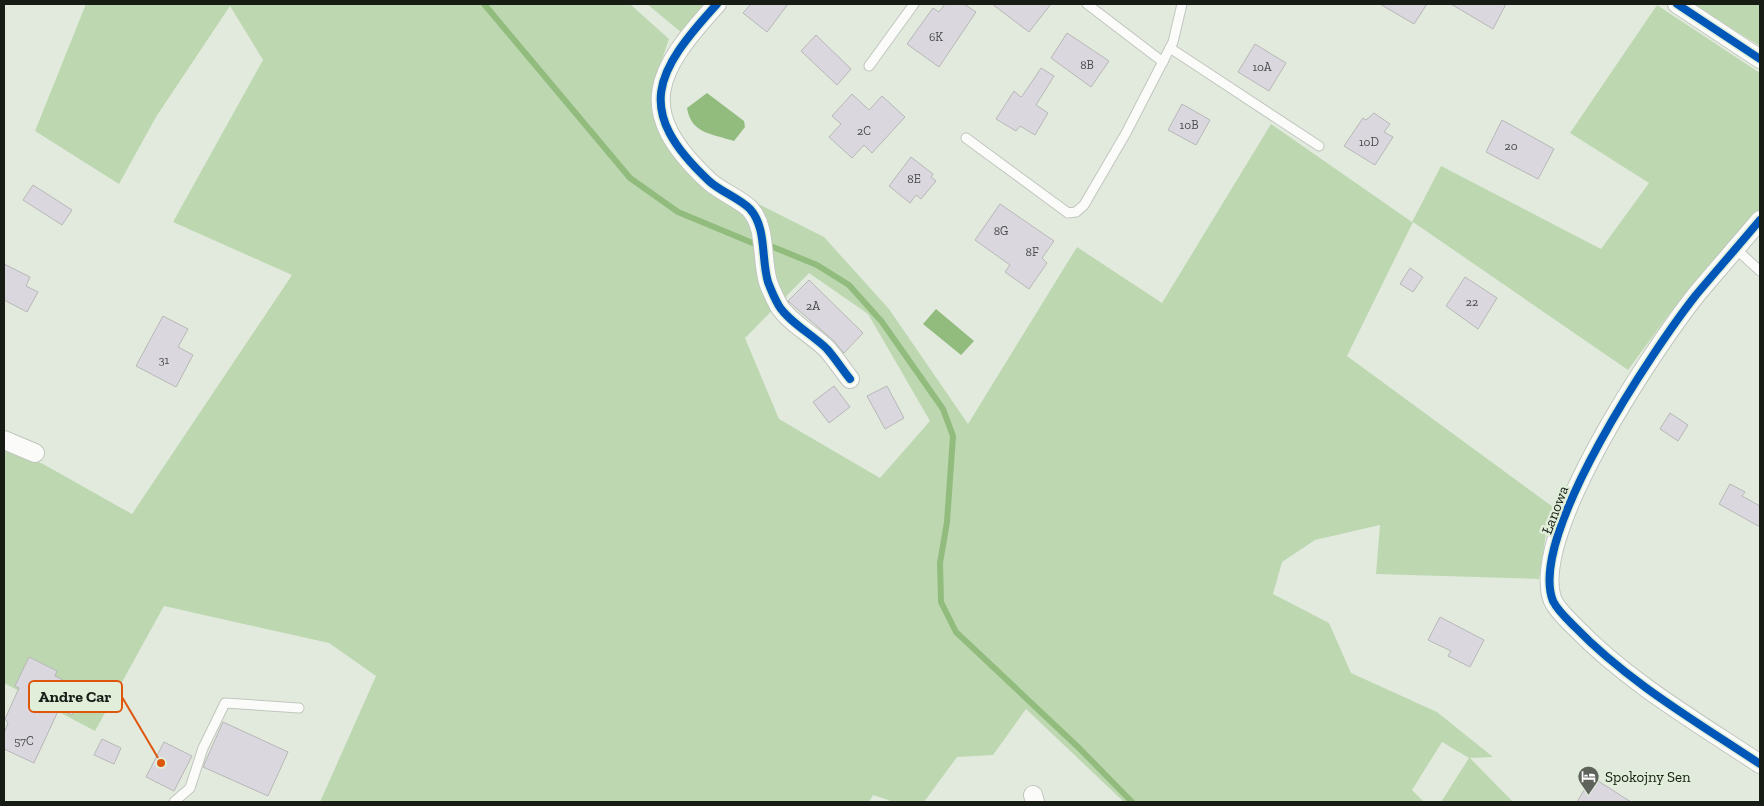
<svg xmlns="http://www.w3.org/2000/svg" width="1764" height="806" font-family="'Zilla Slab',serif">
<rect width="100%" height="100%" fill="#e2eade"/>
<g fill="#bdd8b1" fill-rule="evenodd">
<path d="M86,4H630L669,39L658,71L654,108L666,146L685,167L824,237L889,309L968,424L1077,247L1162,303L1271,124L1412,222L1441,166L1601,249L1649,183L1570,133L1657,5L1760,73V209L1669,314L1628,370L1413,222L1347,356L1553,507L1547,527L1539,579L1376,574L1380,525L1315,540L1282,562L1273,594L1329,623L1351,673L1437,712L1493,757L1470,758L1513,802H1441L1469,758L1442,742L1412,790L1424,802H1124L1026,709L993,755L957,757L924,802H894L873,795L869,802H320L376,676L329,643L164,606L95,731L4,683V447L43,464L132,514L292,275L173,222L263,60L230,6L156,117L119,184L35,131ZM809,273L868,314L930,421L880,478L779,419L745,338Z"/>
<polygon points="647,4 706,4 682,33"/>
<polygon points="1692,4 1760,4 1760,46"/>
</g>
<g fill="#92bb7e">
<path d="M707,93L744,121L745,127L734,141C713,134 691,134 687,108Z"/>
<polygon points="936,309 974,341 961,355 923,324"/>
</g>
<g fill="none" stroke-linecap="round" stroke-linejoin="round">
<g stroke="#92bb7e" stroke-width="6">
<polyline points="484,4 630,178 678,212 755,244"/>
<polyline points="773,247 817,265 849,285 882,322 943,409 953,436 947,522 940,563 941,602 956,632 1079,748 1132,802"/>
</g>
</g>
<g fill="#dad7df" stroke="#b7b8b6">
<polygon points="751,4 788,4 767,32 743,13"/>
<polygon points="945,4 964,4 976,12 939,67 907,44 933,8 939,12"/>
<polygon points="992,4 1051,4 1029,32"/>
<polygon points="1380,4 1427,4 1414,24"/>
<polygon points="1451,4 1506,4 1493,29"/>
<polygon points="1067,33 1109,61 1091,87 1051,58"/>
<polygon points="816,35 851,69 837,85 801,51"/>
<polygon points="1255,44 1286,63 1269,91 1238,72"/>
<polygon points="1041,68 1054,76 1036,105 1048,113 1035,135 1020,126 1016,131 996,119 1014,91 1021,97 1023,95"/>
<polygon points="852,94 869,110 882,96 905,117 872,153 864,145 852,158 829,137 841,124 832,116"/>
<polygon points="1182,104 1210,120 1196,145 1168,130"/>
<polygon points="1374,113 1390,124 1384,132 1393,137 1375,165 1344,146 1363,118 1366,120"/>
<polygon points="1502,120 1554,149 1538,179 1486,152"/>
<polygon points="911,157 933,174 931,177 936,181 921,199 916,195 910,203 889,186"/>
<polygon points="33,185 72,210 62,225 23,200"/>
<polygon points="1000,204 1054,241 1042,258 1047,263 1029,289 1005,272 1010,265 975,240"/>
<polygon points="4,264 30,277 26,286 38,292 27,312 4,300"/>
<polygon points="1410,268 1423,277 1413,292 1400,284"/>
<polygon points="1465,277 1497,298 1478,329 1446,306"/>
<polygon points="809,280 863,333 844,353 834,341 788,301"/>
<polygon points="163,316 188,329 178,347 193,355 176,387 136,366"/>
<polygon points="834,386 850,407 829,423 813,402"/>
<polygon points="887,386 904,418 885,429 867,396"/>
<polygon points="1670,413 1688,425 1678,441 1660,429"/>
<polygon points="1730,484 1745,492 1742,496 1760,506 1760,527 1719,504"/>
<polygon points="1440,617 1484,640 1470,667 1448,656 1451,651 1428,640"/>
<polygon points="29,657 57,671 55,676 74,686 70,693 80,699 72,715 59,709 34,763 4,749 4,733 8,723 5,719 19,688 15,686"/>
<polygon points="223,722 288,752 268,796 203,767"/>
<polygon points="102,739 121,748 114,764 94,755"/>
<polygon points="164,742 192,756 174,791 146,777"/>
<polygon points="1592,777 1631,802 1577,802"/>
</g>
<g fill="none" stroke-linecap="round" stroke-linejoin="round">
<defs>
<g id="lane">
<polyline points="1087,4 1163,62"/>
<polyline points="1170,48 1319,146"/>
<polyline points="869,66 914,4"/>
<polyline points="966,138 1068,213 1076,212 1084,205 1126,133 1173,42 1182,4"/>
<polyline points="1736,249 1760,271"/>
<polyline points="174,802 190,788 203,748 225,703 299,708"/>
</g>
<g id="street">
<path d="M717,4C655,72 633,110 709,181C721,192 739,198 750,209C767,228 761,259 768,282C771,290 775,299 779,306C788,321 814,336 827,349C835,358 842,369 850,379"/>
<polyline points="1677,4 1760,59"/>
<path d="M1760,220C1739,245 1717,270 1696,295C1655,347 1527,536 1553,601C1558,611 1567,619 1575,627C1628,682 1697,722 1760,764"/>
<polyline points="4,440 35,453"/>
<polyline points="1033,795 1035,802"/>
</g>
</defs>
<use href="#lane" stroke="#c0c6bd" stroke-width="11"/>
<use href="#street" stroke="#c0c6bd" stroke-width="20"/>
<use href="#lane" stroke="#fbfcfa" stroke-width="9"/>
<use href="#street" stroke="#fbfcfa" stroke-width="18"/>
<defs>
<g id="cycleway">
<path d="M717,4C655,72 633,110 709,181C721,192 739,198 750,209C767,228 761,259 768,282C771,290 775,299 779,306C788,321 814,336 827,349C835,358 842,369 850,379"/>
<polyline points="1677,4 1760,59"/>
<path d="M1760,220C1739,245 1717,270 1696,295C1655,347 1527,536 1553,601C1558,611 1567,619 1575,627C1628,682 1697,722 1760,764"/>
</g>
</defs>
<use href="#cycleway" stroke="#e0eeda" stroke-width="11"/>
<use href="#cycleway" stroke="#0057b8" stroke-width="8"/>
</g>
<defs>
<symbol id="hotel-pin" viewBox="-11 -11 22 30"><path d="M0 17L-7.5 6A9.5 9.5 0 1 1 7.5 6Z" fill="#5e645b" stroke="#e0eeda"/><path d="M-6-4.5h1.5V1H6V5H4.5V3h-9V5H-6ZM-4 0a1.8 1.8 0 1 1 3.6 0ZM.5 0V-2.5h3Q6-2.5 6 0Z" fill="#fff"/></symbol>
</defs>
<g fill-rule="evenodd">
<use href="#hotel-pin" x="1576" y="764" width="25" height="34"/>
</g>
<g text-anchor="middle" stroke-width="5" stroke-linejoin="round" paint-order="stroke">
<g font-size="12" fill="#484b48">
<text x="936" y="41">6K</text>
<text x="1087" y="69">8B</text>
<text x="1262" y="71">10A</text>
<text x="1189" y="129">10B</text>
<text x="864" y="135">2C</text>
<text x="1369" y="146">10D</text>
<text x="1511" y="150">20</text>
<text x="914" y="183">8E</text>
<text x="1001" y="235">8G</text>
<text x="1032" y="256">8F</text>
<text x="1472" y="306">22</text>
<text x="813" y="310">2A</text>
<text x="164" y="364">31</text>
<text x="24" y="745">57C</text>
</g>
<g font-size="15" fill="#171c15" stroke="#e0eeda">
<text transform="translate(1555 510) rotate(-69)" y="5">Łanowa</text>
</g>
<g font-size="15" fill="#171c15" stroke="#e0eeda" text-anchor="start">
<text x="1605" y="782">Spokojny Sen</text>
</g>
</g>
<path fill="none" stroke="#de560c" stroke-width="2" d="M161 763L122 697"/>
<circle fill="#de560c" stroke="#e0eeda" stroke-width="2" cx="161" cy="763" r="5"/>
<rect fill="#e0eeda" stroke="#de560c" stroke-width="2" x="29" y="681" width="93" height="31" rx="5"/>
<g font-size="16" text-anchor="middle" font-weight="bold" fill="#171c15">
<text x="75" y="702">Andre Car</text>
</g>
<rect width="1764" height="806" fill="none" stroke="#171c15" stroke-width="10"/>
</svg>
